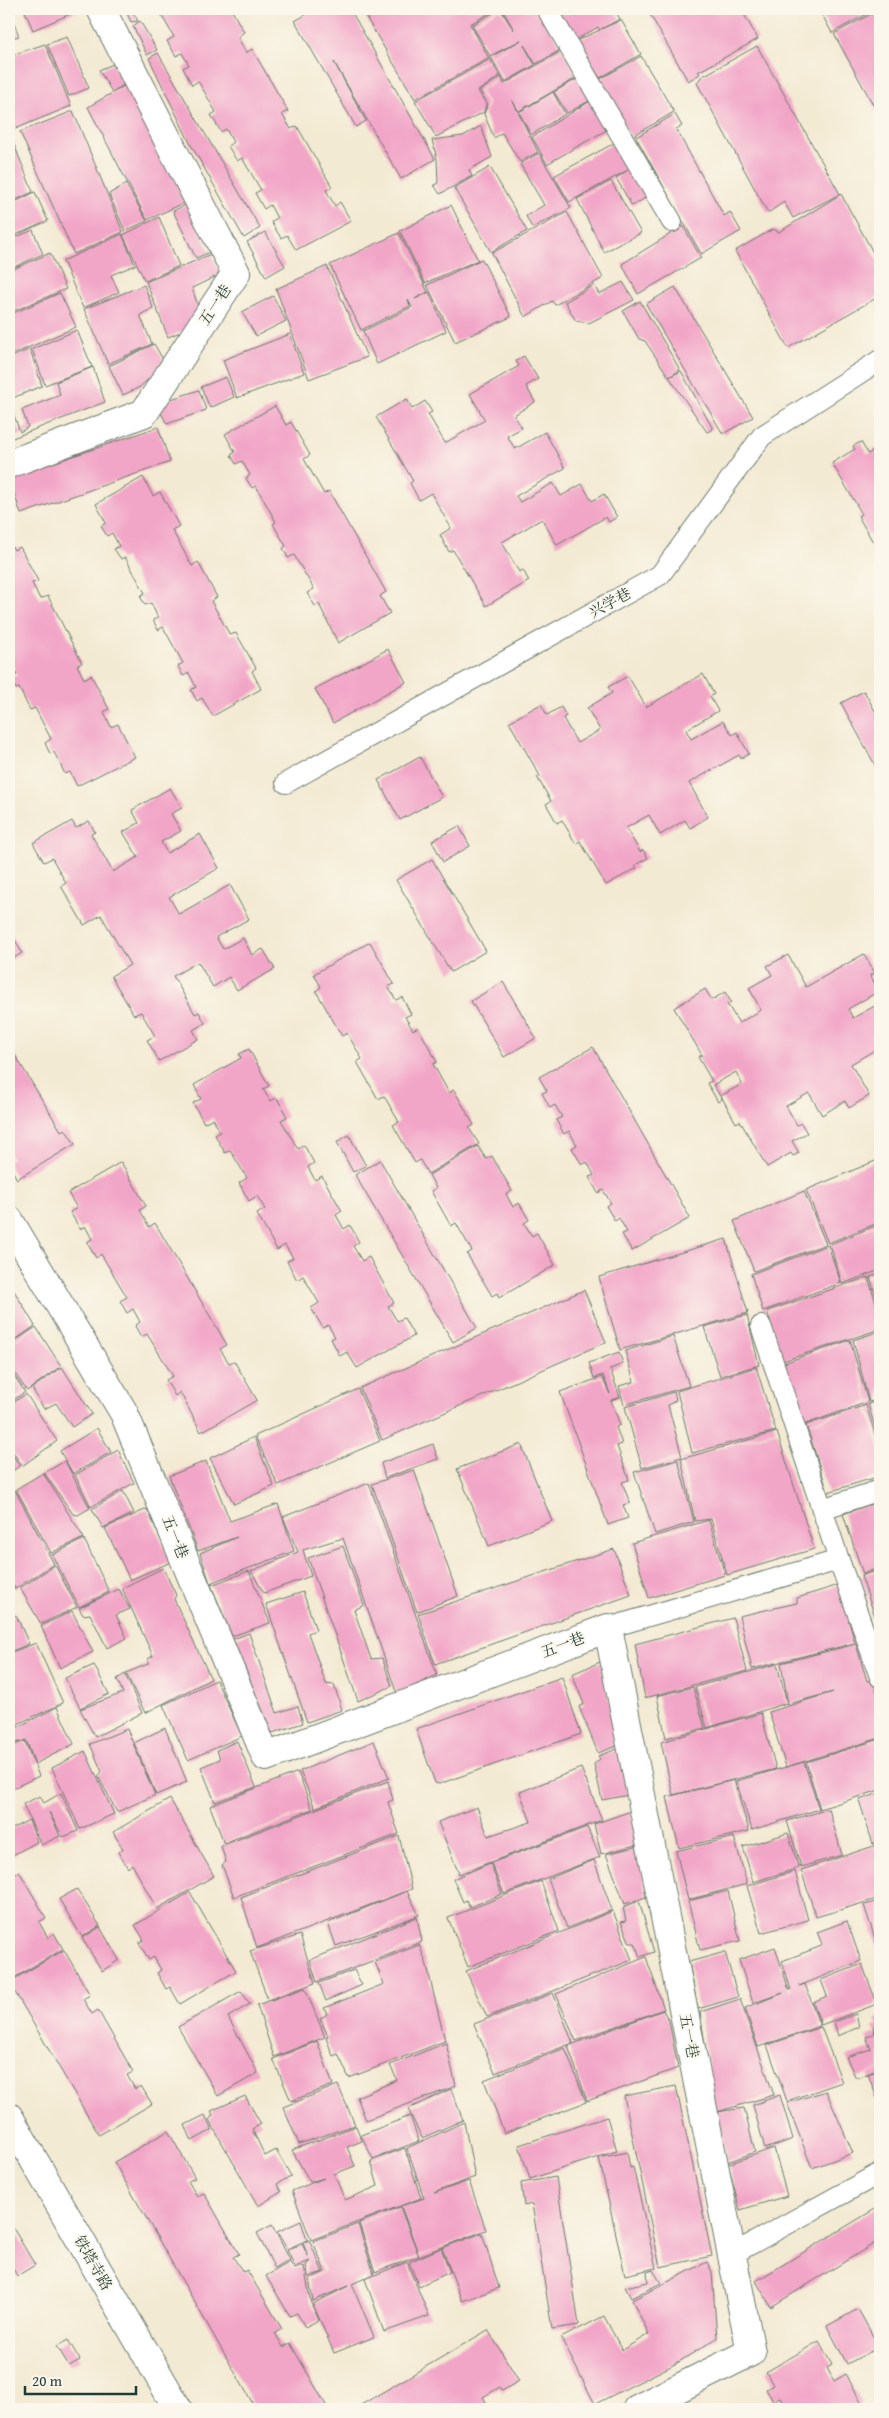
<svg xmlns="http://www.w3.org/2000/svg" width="889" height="2418" font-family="'Gentium Book Plus','Noto Serif SC',serif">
<rect width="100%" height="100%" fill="#fbf7ec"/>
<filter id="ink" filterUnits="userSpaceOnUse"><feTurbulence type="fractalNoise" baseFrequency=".02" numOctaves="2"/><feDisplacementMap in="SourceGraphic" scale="10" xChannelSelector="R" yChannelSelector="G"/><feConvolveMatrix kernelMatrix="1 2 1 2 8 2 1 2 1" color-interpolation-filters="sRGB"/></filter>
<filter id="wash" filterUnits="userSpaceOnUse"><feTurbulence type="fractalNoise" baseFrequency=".0096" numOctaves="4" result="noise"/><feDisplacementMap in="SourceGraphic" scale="20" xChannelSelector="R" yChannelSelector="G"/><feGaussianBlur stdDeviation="1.12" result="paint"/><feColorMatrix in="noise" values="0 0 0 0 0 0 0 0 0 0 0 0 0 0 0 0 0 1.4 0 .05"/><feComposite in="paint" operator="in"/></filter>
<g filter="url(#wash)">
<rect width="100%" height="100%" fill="#f3ead3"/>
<g id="blocks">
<g fill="#f2a6c7">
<polygon points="9,9 19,36 9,39"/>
<polygon points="24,9 82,9 33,30"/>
<polygon points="125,9 131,9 138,21 131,22"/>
<polygon points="158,9 231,9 244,32 238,37 246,53 252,49 288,111 282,114 291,129 297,126 332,187 326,190 335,206 340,202 351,221 296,250 287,235 281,238 271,222 277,218 270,205 264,209 255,193 261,190 242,158 237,161 228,146 233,142 226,129 221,132 211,115 216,112 198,81 192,85 183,68 189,65 182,53 176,56 167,41 174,37"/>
<polygon points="304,9 350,9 435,159 401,179 334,62 366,121 356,127 295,21 307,14"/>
<polygon points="361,9 497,9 470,24 489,58 415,99"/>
<polygon points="500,9 514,30 502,9 539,9 562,49 536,64 524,45 535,65 505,82 491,57 521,40 490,56 472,25"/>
<polygon points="553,9 614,9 620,19 601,29 621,20 641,54 600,78 576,41 600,30 598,27 572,42"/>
<polygon points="647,9 741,9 758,39 698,72 700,74 688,81"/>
<polygon points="819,9 876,9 832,33"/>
<polygon points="880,9 880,117 834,34"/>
<polygon points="140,21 157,50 147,55 133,26"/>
<polygon points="67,37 89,88 69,96 47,44"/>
<polygon points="45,44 71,106 10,131 9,56"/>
<polygon points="757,46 840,194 793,218 784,202 768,213 697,83 701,77"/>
<polygon points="563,50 578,77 519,111 512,100 538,152 520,162 502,133 494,138 484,114 488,104 480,91 501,77 504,84"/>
<polygon points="158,53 260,228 244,238 191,145 149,58"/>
<polygon points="641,56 674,112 631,137 600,79"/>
<polygon points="490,59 500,76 478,91 486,104 484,112 436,137 415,101"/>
<polygon points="113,64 125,84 112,92 99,70"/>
<polygon points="578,78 591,100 567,113 554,92"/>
<polygon points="126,85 186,202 147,220 88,107"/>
<polygon points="553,92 565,114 531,135 519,112"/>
<polygon points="590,101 610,128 547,164 532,137"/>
<polygon points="73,111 123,232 74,254 20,132"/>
<polygon points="675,114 682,126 676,129 724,216 730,212 741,231 701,254 636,137"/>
<polygon points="481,126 492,157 469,170 472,176 440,194 434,185 438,183 437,159 432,140 463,136"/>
<polygon points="9,132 33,192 9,203"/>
<polygon points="616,142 647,197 632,206 616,178 628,170 569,202 554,176"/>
<polygon points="539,153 571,208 532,228 526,216 544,205 520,164"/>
<polygon points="490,167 527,231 491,252 454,188"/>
<polygon points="611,181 641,233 604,252 577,199"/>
<polygon points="126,184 147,221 125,231 109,194"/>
<polygon points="35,192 48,221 9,238 9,205"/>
<polygon points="841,194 880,265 880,296 788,348 735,251 773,229 779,232"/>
<polygon points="187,204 210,252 196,258 173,211"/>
<polygon points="451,205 478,260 425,283 400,231"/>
<polygon points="567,212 603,278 555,305 552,301 525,317 492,253"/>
<polygon points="159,217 179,266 145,281 123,235"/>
<polygon points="683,226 701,258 638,294 622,264"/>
<polygon points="33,230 43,254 12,268 9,264 9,240"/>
<polygon points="265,232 285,266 266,277 247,242"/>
<polygon points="399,233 428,292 415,299 429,292 446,331 377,364 363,331 412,307 408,300 410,306 361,330 330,265"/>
<polygon points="122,234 135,265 111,275 119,292 83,308 63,261"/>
<polygon points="50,253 66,289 9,313 9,271"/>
<polygon points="211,254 221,274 192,288 202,318 200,324 168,337 146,282"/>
<polygon points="482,259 511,317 455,342 427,285"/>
<polygon points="327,266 367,357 309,379 276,289"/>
<polygon points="623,282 634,300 589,323 576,321 565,302 594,285 599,294"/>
<polygon points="144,285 153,308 140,315 152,344 108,364 84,309"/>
<polygon points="675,287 753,417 723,434 646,304"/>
<polygon points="60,293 76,327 9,356 9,315"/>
<polygon points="273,296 286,321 256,336 242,312"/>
<polygon points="640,301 680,370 669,377 645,341 639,339 623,311"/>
<polygon points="77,330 92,367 45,385 32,349"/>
<polygon points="290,334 304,373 237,398 223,360"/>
<polygon points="154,344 165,363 140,387 123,395 109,366"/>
<polygon points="30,349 42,386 10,399 9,358"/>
<polygon points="524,356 538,379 526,386 535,402 514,415 522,428 507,436 515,449 545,432 565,468 516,496 520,502 553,483 561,496 582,484 592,501 604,494 617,517 609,522 606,517 557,545 542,519 502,542 519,572 523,570 529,581 486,606 453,550 449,552 440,535 451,528 431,493 419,500 410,483 413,481 376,417 407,399 412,409 425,401 432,412 428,414 445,443 485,420 470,394 519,366 516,361"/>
<polygon points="93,367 105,402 10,439 9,401 20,432 28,427 22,410 60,395 56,382"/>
<polygon points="681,371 713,429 707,432 669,377"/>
<polygon points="226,377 234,397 210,408 201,387"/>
<polygon points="199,390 206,410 167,424 159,409 168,400"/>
<polygon points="275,406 286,425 291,422 310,455 304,459 324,494 329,491 386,592 380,596 390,613 338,643 319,604 315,606 307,593 314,589 294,555 288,558 283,548 286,546 273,524 276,522 256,486 252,488 246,478 250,475 242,461 236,464 231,455 235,452 225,434"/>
<polygon points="158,427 170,462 21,514 9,478"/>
<polygon points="861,442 868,454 880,446 880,538 873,542 858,516 862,514 832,463 855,449 853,446"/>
<polygon points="143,477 153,496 160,492 179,526 172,530 192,566 198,562 217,597 211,601 230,635 236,633 256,668 252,671 261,689 213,716 202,698 197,701 191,690 196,687 189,673 183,676 178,666 183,663 163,627 158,630 153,620 158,618 151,603 145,605 140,596 145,593 125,557 121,559 114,549 119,546 112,533 107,536 101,526 106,523 96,504"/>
<polygon points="9,541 14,550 20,547 38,581 32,583 40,599 48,596 82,663 77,665 84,679 91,675 109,709 104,712 111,727 118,724 135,757 77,786 70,772 65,774 54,752 50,754 45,743 51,739 35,708 30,710 19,688 16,689 11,678 17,675 9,659"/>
<polygon points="388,649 406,682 333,723 315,689"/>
<polygon points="703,674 714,694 710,697 718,711 686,730 691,739 723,721 732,735 737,732 749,754 741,758 739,755 689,783 708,817 690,828 685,820 660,835 649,815 626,828 640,852 643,850 648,858 635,865 637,868 606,885 580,841 576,844 562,820 557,823 546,804 551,801 537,777 540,776 509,722 541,704 547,715 561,707 566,716 563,718 577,743 600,730 587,708 612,693 608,687 628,676 646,707"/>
<polygon points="864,691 880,720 880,774 841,703"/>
<polygon points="420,757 442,797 400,820 378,780"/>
<polygon points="170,788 182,808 171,814 181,831 161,842 167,853 200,834 219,868 169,897 179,914 230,885 249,919 216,937 223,949 243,938 252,955 263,949 275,969 237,990 229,977 213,987 198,962 173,976 195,1014 199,1012 205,1023 193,1030 198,1039 159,1061 147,1040 155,1036 141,1012 134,1015 111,976 130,965 101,915 84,925 61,886 66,883 52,858 44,862 33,843 72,821 76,828 89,821 95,832 91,834 113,872 138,857 123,832 139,823 132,810"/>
<polygon points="459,826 470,846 443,862 432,841"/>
<polygon points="432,859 486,951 451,972 396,880"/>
<polygon points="9,929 22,953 9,961"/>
<polygon points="370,942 394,984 388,987 396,1000 402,997 411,1014 405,1017 413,1030 418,1027 437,1062 433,1064 449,1093 454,1090 474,1125 469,1128 479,1144 428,1174 420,1160 415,1163 393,1125 399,1122 384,1096 378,1099 357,1062 362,1059 347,1033 342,1036 316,991 321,987 314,974"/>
<polygon points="864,954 875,973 870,975 879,991 848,1009 853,1018 880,1003 880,1047 851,1064 869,1096 849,1108 845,1101 822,1115 809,1093 786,1106 797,1125 801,1123 807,1133 792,1141 799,1153 793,1156 791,1153 767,1167 740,1121 736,1123 721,1096 742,1084 736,1072 713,1085 722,1099 718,1102 707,1083 712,1081 698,1057 702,1055 674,1008 705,989 712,1000 725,992 731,1002 727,1004 739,1023 761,1010 749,988 772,975 767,966 788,955 806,987"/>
<polygon points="503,982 536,1038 504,1057 471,1001"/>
<polygon points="9,1045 61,1131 65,1129 75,1144 17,1179 9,1165 9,1160 12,1158 9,1153"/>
<polygon points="593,1047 690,1218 632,1251 622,1234 627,1232 619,1218 615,1221 606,1206 611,1203 603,1190 598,1193 589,1177 594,1175 587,1162 582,1165 572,1148 577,1145 569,1131 564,1134 556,1120 562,1117 555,1105 550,1108 542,1093 547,1091 539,1077"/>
<polygon points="249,1049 269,1086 263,1089 270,1101 277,1098 287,1117 281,1120 298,1149 304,1145 314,1163 308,1167 315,1180 322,1176 342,1211 336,1215 344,1229 350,1225 359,1242 353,1246 362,1261 369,1257 394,1303 388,1306 397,1321 404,1318 414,1336 357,1368 347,1352 340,1356 331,1339 335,1337 328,1325 323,1328 311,1308 319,1303 303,1276 297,1280 287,1261 293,1258 285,1245 277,1250 257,1214 265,1209 257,1196 249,1201 239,1183 247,1178 230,1150 225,1153 215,1135 220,1132 213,1118 204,1123 193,1103 201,1099 194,1085 241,1058 239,1054"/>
<polygon points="349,1135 366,1166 353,1172 337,1142"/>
<polygon points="478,1146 486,1159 492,1156 512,1191 506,1194 513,1207 519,1203 529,1220 524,1223 532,1236 537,1233 555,1265 499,1298 497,1293 492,1296 467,1254 472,1251 456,1223 451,1226 431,1191 436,1188 429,1175"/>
<polygon points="880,1159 880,1222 828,1243 806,1190"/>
<polygon points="380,1160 477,1328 453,1342 355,1175"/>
<polygon points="121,1162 146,1206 140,1210 149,1227 155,1223 227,1345 220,1349 229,1363 234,1361 257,1400 201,1432 180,1392 175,1396 166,1380 173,1376 147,1334 141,1337 135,1326 140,1322 133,1309 127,1313 120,1301 127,1297 101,1254 96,1258 87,1242 92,1239 85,1226 80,1229 70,1212 77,1208 68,1193"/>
<polygon points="804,1191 826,1244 754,1271 734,1221"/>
<polygon points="880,1224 880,1270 842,1284 830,1244"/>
<polygon points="726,1239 748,1313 620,1350 599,1277"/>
<polygon points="828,1245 841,1283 763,1311 751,1274"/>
<polygon points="880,1273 880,1309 870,1277"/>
<polygon points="868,1277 880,1316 880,1329 783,1361 767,1311"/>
<polygon points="13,1289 35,1326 9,1344 9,1292"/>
<polygon points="584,1290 606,1342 382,1440 360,1388"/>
<polygon points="747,1315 759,1365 720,1376 704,1327"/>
<polygon points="36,1327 61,1366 27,1391 9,1365 9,1345"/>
<polygon points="880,1331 880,1399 869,1402 853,1340"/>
<polygon points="673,1336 689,1386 624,1405 619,1386 634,1382 625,1351"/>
<polygon points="850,1340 868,1402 803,1425 784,1363"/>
<polygon points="619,1352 623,1364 610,1369 620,1397 611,1400 620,1425 616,1427 622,1444 617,1446 629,1480 622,1482 630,1503 623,1505 628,1518 608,1525 560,1392 602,1377 610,1394 603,1375 594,1378 589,1363"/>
<polygon points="62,1367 92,1414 72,1427 56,1403 44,1409 32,1388"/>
<polygon points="756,1367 776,1431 692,1453 677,1391"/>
<polygon points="9,1368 25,1392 9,1403"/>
<polygon points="358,1389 380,1441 278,1485 255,1436"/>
<polygon points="674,1392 676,1400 668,1405 682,1457 642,1468 625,1407"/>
<polygon points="26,1394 57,1441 22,1466 9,1446 9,1405"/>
<polygon points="880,1400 880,1443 868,1404"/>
<polygon points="866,1405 880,1450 880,1476 828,1492 806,1425"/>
<polygon points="97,1428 111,1452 73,1474 60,1451"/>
<polygon points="777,1432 814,1549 727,1575 711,1519 695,1521 681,1459"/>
<polygon points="254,1437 274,1486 234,1504 210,1458"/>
<polygon points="433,1444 438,1459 385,1478 381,1463"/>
<polygon points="521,1444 552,1521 489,1546 457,1469"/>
<polygon points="9,1449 20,1466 9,1473"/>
<polygon points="118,1450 134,1483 91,1507 75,1475"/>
<polygon points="678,1460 694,1522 655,1534 634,1472"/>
<polygon points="65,1461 90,1508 78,1515 73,1514 44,1473"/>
<polygon points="206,1461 230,1521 278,1504 294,1551 210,1583 200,1553 237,1537 198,1551 169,1476"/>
<polygon points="414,1470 458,1596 417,1612 372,1484"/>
<polygon points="43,1473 84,1538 51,1553 16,1489"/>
<polygon points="369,1483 437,1675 397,1694 343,1538 303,1550 311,1576 264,1593 251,1571 298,1552 283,1517"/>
<polygon points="15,1490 54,1564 15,1589 9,1576 9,1494"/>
<polygon points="123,1491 134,1513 103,1528 92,1509"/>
<polygon points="880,1501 880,1567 863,1574 843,1514"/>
<polygon points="147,1509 171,1562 130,1580 105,1528"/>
<polygon points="709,1520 725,1575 649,1598 632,1543"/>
<polygon points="84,1539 109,1592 79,1607 52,1555"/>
<polygon points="343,1546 364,1605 354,1610 371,1659 382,1658 392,1686 358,1701 308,1558"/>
<polygon points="614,1549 631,1595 435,1664 418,1614"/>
<polygon points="55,1565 77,1607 41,1624 20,1588"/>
<polygon points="163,1568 176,1595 174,1599 211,1679 145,1713 126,1673 148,1664 148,1659 153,1656 122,1588"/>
<polygon points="880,1569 880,1631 861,1576"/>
<polygon points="249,1571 270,1623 232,1636 211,1585"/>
<polygon points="839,1585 855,1643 752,1669 739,1616 797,1603 797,1598"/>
<polygon points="119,1589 130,1609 116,1615 127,1638 107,1648 90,1614 83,1615 79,1608"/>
<polygon points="303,1592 316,1630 308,1633 326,1684 334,1685 342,1710 307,1722 266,1604"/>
<polygon points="72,1611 93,1652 60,1668 41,1626"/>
<polygon points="16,1615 29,1644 9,1652 9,1619"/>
<polygon points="733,1618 747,1671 645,1698 635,1644"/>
<polygon points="249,1633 277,1713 298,1706 303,1723 272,1733 233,1639"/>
<polygon points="36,1643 63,1703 9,1728 9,1653"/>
<polygon points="856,1644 867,1681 873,1680 880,1702 880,1738 786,1767 769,1712 833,1692 788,1704 781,1663"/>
<polygon points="600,1662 620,1745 598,1753 579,1707 584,1704 572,1674"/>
<polygon points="777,1664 787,1703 707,1728 695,1687"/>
<polygon points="94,1665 109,1694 80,1708 65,1678"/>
<polygon points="125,1674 142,1713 95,1737 80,1709 123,1693 117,1679"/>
<polygon points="562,1677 581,1734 439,1784 435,1783 416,1729"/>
<polygon points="216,1680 242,1736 188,1760 163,1705"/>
<polygon points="693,1687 705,1728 666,1738 657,1696"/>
<polygon points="57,1707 74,1744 35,1764 26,1740 16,1743 10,1731"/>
<polygon points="761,1713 776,1769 673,1795 661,1742"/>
<polygon points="165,1728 187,1782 156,1795 134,1743"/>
<polygon points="127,1729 155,1795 117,1812 98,1776 102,1772 90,1744"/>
<polygon points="880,1739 880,1790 820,1809 806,1762"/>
<polygon points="25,1741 39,1776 9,1790 9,1747"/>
<polygon points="237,1741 256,1787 215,1802 201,1767 220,1759 217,1750"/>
<polygon points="374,1741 389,1778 315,1808 300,1771"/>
<polygon points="620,1748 629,1795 602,1800 594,1764 600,1759 598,1756"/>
<polygon points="85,1751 114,1814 80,1829 52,1768"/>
<polygon points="804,1762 819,1809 752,1830 736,1781"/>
<polygon points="581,1768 602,1820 459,1874 438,1822 477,1807 488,1836 531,1822 520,1792"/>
<polygon points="298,1772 312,1809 224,1843 210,1806"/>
<polygon points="734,1780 749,1831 679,1848 667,1797"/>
<polygon points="388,1781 393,1800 388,1802 399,1834 234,1897 222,1865 226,1862 221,1846"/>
<polygon points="61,1793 78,1831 63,1837 49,1812 60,1836 41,1845 23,1804 40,1796 44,1803"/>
<polygon points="880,1793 880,1842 873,1844 859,1800"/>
<polygon points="170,1799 214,1876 157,1909 132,1864 128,1868 118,1852 123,1849 113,1832"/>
<polygon points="829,1809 842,1855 801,1867 787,1821"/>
<polygon points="631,1811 636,1845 601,1854 594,1824"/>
<polygon points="29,1820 37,1842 9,1857 9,1830"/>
<polygon points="587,1827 600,1857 504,1894 491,1863"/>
<polygon points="788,1833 799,1868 753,1882 743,1847"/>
<polygon points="399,1836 412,1889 257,1948 241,1897"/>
<polygon points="734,1837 747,1884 688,1900 676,1851"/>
<polygon points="880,1844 880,1898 816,1917 801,1870"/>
<polygon points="639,1846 646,1897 625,1904 606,1854"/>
<polygon points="594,1860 612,1910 567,1928 548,1879"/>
<polygon points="490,1863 502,1894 470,1907 466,1900 463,1902 453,1879"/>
<polygon points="19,1871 46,1918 39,1922 48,1938 54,1933 63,1949 9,1981 9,1877"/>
<polygon points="795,1871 808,1920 761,1933 747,1886"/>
<polygon points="541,1881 559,1931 468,1967 448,1918"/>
<polygon points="77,1889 100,1926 82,1937 59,1899"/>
<polygon points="407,1891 419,1915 336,1946 328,1923"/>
<polygon points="728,1891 740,1941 700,1950 688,1901"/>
<polygon points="190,1892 236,1971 180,2004 170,1987 166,1989 157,1973 161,1970 154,1957 149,1960 139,1943 144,1940 135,1925"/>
<polygon points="639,1901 654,1952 640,1957 635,1943 630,1943 621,1922 626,1921 623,1907"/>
<polygon points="880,1901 880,1954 864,1905"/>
<polygon points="613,1911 632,1960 487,2017 466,1971"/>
<polygon points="417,1917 422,1942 317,1982 310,1960"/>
<polygon points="847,1921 861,1961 799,1986 805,1984 820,2026 758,2047 745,2008 783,1993 753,2003 739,1960 775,1947 789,1990 791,1990 782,1961 819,1947 822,1944 817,1932"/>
<polygon points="100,1927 119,1960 102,1971 82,1938"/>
<polygon points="300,1935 315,1983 268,2000 250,1951"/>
<polygon points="419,1945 426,1962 445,2041 349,2078 338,2054 333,2056 326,2038 328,2036 320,2019 327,2014 324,2008 384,1984 375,1962"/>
<polygon points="64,1950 90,1995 83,1999 92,2014 98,2010 133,2072 127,2075 135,2089 141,2086 152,2104 99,2135 9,1982"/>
<polygon points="725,1952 738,1997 698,2009 689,1962"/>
<polygon points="646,1957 664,2009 576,2041 556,1994"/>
<polygon points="862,1964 877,2004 821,2025 813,2002 827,1996 821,1980"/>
<polygon points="354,1970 362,1985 326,2001 319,1983"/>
<polygon points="305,1988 325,2037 274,2057 257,2005"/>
<polygon points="241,1991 250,2004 228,2017 258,2073 218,2096 178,2027"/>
<polygon points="553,1993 573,2043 495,2073 474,2024"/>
<polygon points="740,1999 774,2095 717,2112 744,2108 755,2152 728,2162 716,2116 700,2012"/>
<polygon points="663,2010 669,2021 678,2068 587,2101 568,2046"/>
<polygon points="856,2014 859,2027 838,2036 834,2022"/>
<polygon points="880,2017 880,2029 874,2032 873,2026 878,2025 875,2020"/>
<polygon points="821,2027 842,2082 787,2101 767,2045"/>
<polygon points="880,2031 880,2069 856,2078 846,2057 871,2049 866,2037"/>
<polygon points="317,2041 333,2085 291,2101 273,2059"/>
<polygon points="446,2043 456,2086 366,2120 357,2097 397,2080 390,2065"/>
<polygon points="565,2048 586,2102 504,2133 484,2080"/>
<polygon points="880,2070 880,2107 868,2074"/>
<polygon points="338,2085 355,2125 299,2144 283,2107"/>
<polygon points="676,2086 712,2256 660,2267 624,2096"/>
<polygon points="451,2089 463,2120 422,2138 408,2109"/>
<polygon points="826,2091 853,2153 812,2168 787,2103"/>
<polygon points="780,2095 793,2139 765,2149 753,2105"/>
<polygon points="245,2096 261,2124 252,2129 265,2156 276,2150 291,2176 277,2184 281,2192 258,2206 209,2120 213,2115 211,2111"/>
<polygon points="205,2115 212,2130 192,2141 185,2125"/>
<polygon points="410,2116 419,2141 373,2159 361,2135"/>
<polygon points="607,2117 617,2151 530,2179 519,2145"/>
<polygon points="464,2122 475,2177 434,2193 469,2181 486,2230 419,2256 401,2206 424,2198 407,2148"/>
<polygon points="356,2126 362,2141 347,2147 355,2166 334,2174 345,2200 378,2186 371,2161 405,2148 421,2198 311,2240 292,2191 324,2178 310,2182 292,2150"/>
<polygon points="168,2131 195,2178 188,2181 197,2196 204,2193 239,2254 233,2257 243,2272 247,2270 282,2329 275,2333 283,2347 290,2343 327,2407 324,2409 256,2409 114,2162"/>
<polygon points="774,2148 787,2196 740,2210 728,2164"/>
<polygon points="627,2152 630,2168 633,2167 656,2268 625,2275 599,2158"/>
<polygon points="556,2177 579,2325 552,2329 532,2204 524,2206 521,2183"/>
<polygon points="880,2206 880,2240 771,2307 756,2281"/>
<polygon points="400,2207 419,2256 375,2272 359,2223"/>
<polygon points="301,2221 307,2240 287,2249 277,2232"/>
<polygon points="358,2224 374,2274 352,2284 374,2337 334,2353 313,2304 348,2286 313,2301 309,2279 325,2272 313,2241"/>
<polygon points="272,2225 290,2260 275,2269 257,2233"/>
<polygon points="13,2228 35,2265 17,2276 9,2262 9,2231"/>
<polygon points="482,2233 499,2288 462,2301 442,2248"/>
<polygon points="309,2240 323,2272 308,2277 306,2265 310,2261 295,2267 287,2250 302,2244 308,2256 303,2243"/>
<polygon points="441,2248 450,2272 419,2286 409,2262"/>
<polygon points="290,2262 294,2269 304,2266 311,2303 319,2320 305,2327 297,2313 290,2316 266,2276"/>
<polygon points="407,2262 429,2316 384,2332 365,2279"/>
<polygon points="707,2262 712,2272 717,2338 677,2363 595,2404 561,2338 604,2316 622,2350 649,2334 632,2300"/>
<polygon points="653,2270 661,2283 631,2298 625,2287 648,2282 647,2272"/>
<polygon points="858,2309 879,2347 847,2364 827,2326"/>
<polygon points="488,2330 519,2381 502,2391 500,2387 483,2397 486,2402 474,2409 354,2409"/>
<polygon points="68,2340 80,2360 69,2366 57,2346"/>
<polygon points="819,2341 832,2365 827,2368 834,2381 846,2374 862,2403 857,2406 859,2409 787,2409 780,2397 773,2401 766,2389 773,2385 766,2372"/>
</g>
</g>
</g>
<g filter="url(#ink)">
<use href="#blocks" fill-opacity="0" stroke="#697a6c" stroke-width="1"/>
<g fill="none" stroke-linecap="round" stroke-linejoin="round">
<defs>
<g id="service">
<polyline points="547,9 672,222"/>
<polyline points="286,783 660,575 762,436 880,360"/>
<polyline points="822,1509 880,1490"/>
<polyline points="839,1560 880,1677"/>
<polyline points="608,1628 839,1560 761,1326"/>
<polyline points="731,2255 880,2173"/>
</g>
<g id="minor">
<polyline points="9,464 144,413 236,273 101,9"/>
<polyline points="9,1220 124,1413 266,1757 608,1628 751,2352 637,2409"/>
</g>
<polyline id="tertiary" points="9,2117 178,2409"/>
</defs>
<use href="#service" stroke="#697a6c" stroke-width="22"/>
<use href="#minor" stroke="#697a6c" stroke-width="30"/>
<use href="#tertiary" stroke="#697a6c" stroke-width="30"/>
<use href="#service" stroke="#fff" stroke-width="20"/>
<use href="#minor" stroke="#fff" stroke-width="28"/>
<use href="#tertiary" stroke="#fff" stroke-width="28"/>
</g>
</g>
<g text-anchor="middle" stroke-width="4" stroke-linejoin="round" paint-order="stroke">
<g font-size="15" fill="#1f3d34" stroke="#fbf7ec">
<text transform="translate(215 305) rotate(-57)" y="5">五一巷</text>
<text transform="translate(610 603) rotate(-29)" y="5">兴学巷</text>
<text transform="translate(175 1537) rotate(68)" y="5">五一巷</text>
<text transform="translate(563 1645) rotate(-21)" y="5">五一巷</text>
<text transform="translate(689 2036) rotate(79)" y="5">五一巷</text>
<text transform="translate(93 2263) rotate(60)" y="5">铁塔寺路</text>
</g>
</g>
<rect width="889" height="2418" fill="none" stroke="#fbf7ec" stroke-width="30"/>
<path d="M25 2386v8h111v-8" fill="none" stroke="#1f3d34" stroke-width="2.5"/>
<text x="32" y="2386" font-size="15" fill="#1f3d34" stroke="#fbf7ec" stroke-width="4" paint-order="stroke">20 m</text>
</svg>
